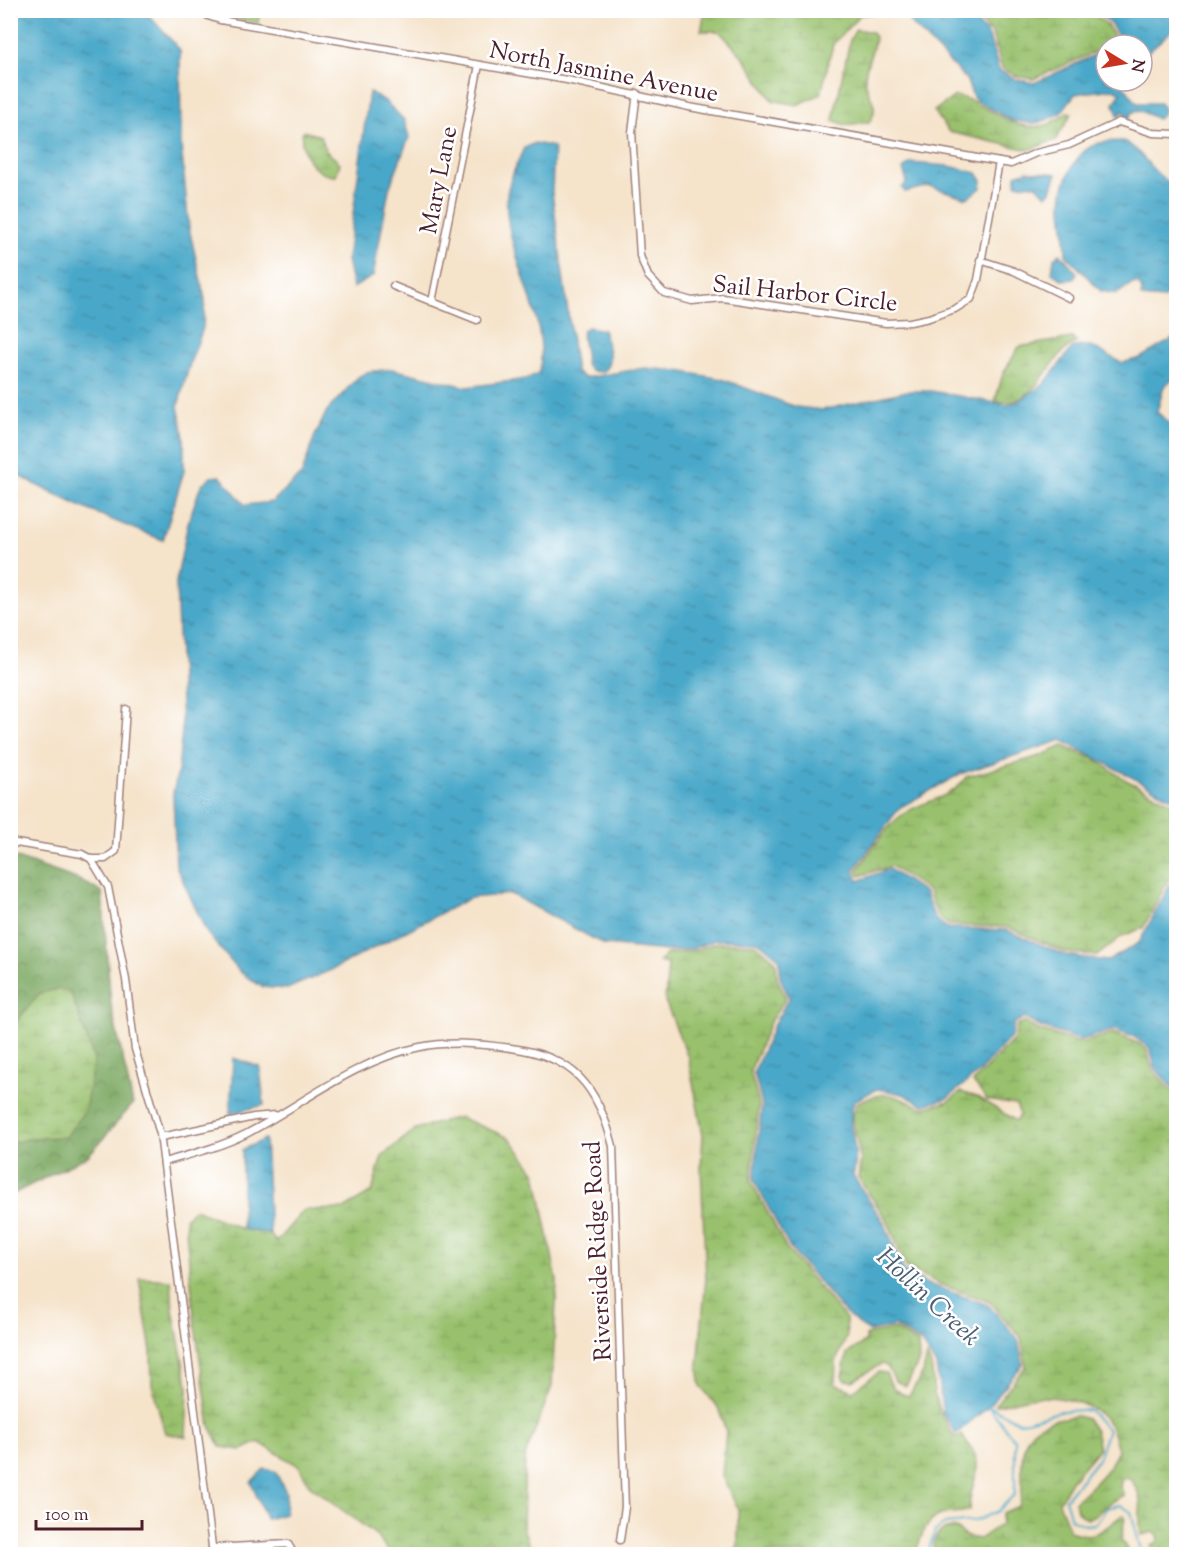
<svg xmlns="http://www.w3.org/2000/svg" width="1187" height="1565" font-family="'Sorts Mill Goudy',serif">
<defs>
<pattern id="grass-tufts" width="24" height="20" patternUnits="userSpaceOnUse" patternTransform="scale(1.5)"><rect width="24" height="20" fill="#99c16d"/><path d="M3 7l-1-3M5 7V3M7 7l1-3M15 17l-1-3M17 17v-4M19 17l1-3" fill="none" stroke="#85a55f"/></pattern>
<pattern id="forest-crowns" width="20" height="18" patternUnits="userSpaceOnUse" patternTransform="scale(1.5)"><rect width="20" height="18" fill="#7aa760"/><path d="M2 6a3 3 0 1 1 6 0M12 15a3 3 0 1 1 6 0" fill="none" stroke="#66874f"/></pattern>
<pattern id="wetland-marsh" width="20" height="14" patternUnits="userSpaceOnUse" patternTransform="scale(1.5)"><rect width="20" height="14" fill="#99c16d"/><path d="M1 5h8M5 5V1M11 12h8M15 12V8" fill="none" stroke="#85a55f"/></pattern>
<pattern id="water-ripples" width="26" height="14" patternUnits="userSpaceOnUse" patternTransform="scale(1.5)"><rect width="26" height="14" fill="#4aa8c9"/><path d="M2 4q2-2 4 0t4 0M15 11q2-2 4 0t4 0" fill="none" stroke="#4088a3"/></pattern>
</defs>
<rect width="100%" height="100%" fill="#fff"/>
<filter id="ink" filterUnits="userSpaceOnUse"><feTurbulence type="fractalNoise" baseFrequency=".0167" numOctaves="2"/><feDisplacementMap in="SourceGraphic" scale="12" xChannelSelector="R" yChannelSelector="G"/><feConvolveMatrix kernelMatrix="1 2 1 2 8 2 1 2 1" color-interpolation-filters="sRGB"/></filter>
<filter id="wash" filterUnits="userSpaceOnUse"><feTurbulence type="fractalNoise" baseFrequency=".008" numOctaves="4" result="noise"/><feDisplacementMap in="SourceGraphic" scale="24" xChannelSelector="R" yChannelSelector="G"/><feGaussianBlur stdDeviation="1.35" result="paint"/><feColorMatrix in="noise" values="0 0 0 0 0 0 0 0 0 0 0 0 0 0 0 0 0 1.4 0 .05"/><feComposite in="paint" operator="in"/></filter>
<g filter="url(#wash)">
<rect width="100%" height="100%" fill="#f5e3ca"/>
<polygon fill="url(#grass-tufts)" stroke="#72704c" stroke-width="1.5" points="211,11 260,11 258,23 219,16"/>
<polygon fill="url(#forest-crowns)" stroke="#626346" stroke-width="1.5" points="11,856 79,880 102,892 111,1006 133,1104 88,1156 11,1195 11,1143 32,1138 66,1137 94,1059 70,991 40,993 11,1027"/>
<g fill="url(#wetland-marsh)" stroke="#72704c" stroke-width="1.5">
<polygon points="705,11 894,10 895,11 860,15 833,44 821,94 797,105 772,100 744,58 719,31 701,31"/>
<polygon points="970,11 1089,11 1106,24 1114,35 1106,47 1033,79 1016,76 1002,68 992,33"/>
<path d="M856,29L871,32L875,37C874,51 865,65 865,78C865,95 883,106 869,122L845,125L833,120L850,40Z"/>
<path d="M955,96C993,102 1025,151 1067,112L1072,113L1056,140L1029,150L949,132L934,111Z"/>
<path d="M303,131L321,136L326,151L340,163L336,176C315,177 297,150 303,131Z"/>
<path d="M1072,338L1077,342C1049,352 1037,412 995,401L1003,374L1019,347Z"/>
<path d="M1063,746L1093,758L1126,780L1176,805V865L1143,928L1122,936L1097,956L1065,952L1007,927L949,925L938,917L928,891L891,866L859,876L857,870C871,852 884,828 902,815C923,799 951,801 966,777L1040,756Z"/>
<path d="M716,943L756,944L776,961L777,978L786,998L771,1020L750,1071L759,1104L751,1181L787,1249L846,1319L847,1336L836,1361L835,1384L853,1391L879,1372L886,1373C891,1387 895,1393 909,1396L923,1373L927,1356C934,1368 932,1379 934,1393C938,1410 945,1422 954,1437L961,1435C991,1467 970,1475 969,1510C960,1514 950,1512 941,1515C925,1521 919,1540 916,1554H727L738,1547V1509L722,1476L726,1432L719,1409L701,1386L698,1367L706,1278L701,1168L703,1135L688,1057L665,1001L668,964L659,962L667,954L692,951Z"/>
<polygon points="59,989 70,991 94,1059 85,1110 66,1137 32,1138 11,1143 11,1028 40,993"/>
<path d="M1024,1022L1038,1030L1081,1043L1113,1033L1140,1044L1147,1050L1152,1069L1176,1096V1554H1155L1151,1552V1545L1158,1542L1159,1537L1154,1532L1141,1535C1137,1511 1147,1501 1130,1479L1122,1478L1120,1486L1124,1495C1110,1501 1100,1514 1087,1519L1077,1511L1075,1502C1091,1485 1108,1474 1118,1450C1116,1443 1114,1435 1111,1428C1101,1405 1064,1396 1041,1397C1025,1397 1011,1404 995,1405L1026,1366L1021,1337L990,1302L942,1285L906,1267L888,1222L858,1177L861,1160L852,1118L857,1103C889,1087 893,1096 923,1108L947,1102L961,1092L977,1097L1016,1121L1020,1115L1016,1105L987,1100L973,1082L1015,1038L1017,1025Z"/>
<polygon points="459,1117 510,1138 536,1173 557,1281 552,1386 525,1456 523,1527 532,1554 391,1554 376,1535 309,1485 299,1466 258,1442 242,1450 221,1447 210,1426 195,1326 185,1218 195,1209 242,1229 270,1234 276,1242 304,1210 344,1209 372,1192 382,1156 416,1129"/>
<polygon points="139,1278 171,1280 173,1310 188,1388 186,1437 165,1433 152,1385 151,1351"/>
<polygon points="895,1329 918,1343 919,1361 906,1386 895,1381 887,1366 881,1364 853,1381 845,1380 842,1376 847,1354 866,1341 866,1335"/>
<path d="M1077,1416L1087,1419L1095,1431L1099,1448L1071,1481L1059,1502L1070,1531C1094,1541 1104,1530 1122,1515L1125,1517L1121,1540L1130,1554H934C931,1538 939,1527 956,1528L965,1536L979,1539L1001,1524L1002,1513L1019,1506C1023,1496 1022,1485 1022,1474C1021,1430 1034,1421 1077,1416Z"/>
</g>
<g fill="url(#water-ripples)" stroke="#4a647a" stroke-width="1.5">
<path d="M11,10L145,11L180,50L181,144L189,228L205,299L203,328L190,363L178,406L184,437V471L163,540C110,520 59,499 11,471Z"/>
<polygon points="899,11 965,11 988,34 999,70 1015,79 1034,83 1106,50 1106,81 1120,81 1137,103 1160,103 1164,109 1163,114 1158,119 1139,110 1131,113 1129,119 1124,118 1126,113 1122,111 1119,118 1114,104 1121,92 1113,89 1075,94 1060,114 1046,120 1034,124 1011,120 974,99 966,79"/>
<polygon points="1094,11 1176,11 1176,27 1142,57 1142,45 1111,45 1118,35 1109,22"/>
<polygon points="369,92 384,100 404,120 409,137 389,189 373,276 353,288 347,260"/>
<path d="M1124,141C1146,153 1152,177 1176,185V286L1163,299L1141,297L1142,290L1138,283L1131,284L1117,294L1101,291L1066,255C1066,238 1063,223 1062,208C1061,184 1075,149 1100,143C1107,141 1117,141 1124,141Z"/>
<path d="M535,143L554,147L552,192L576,372L585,378L645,368L678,371L722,379L796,407L823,410L907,391H931L1007,405L1019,401L1044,384L1073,347L1091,346L1122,363L1140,358L1176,337V377L1164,386L1157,412L1176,429V799L1167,796L1062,740L960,774L899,808L854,870L858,881L889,869L925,893L935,919L948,928L1006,930L1065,955L1108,961L1139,943L1176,873V1092L1155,1068L1150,1048L1134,1037L1114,1030L1081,1040L1040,1027L1024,1018L1014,1023L1012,1036L978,1073L946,1099L923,1105L903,1094L877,1089L854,1101C844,1132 862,1146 853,1176L885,1224L903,1270L925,1283L988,1305L1018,1339L1023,1364L988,1407L956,1434L943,1414L936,1365L921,1342L895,1326L869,1332L846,1314L790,1248L754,1180L762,1104L754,1072L775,1022L789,998L780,977V959L758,941L715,940L691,949L667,951L605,945L511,894L470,898L331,970L287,989L262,987L240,972L207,933L176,866L173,794L178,771L182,730L176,582L188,523L201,485L211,477L220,476L245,505L272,502L302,474L314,438L327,411L358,377L367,372L392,369L467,387L526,379L539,373C552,318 502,251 507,196C508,181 518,162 524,148Z"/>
<polygon points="911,163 949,166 977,173 982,181 981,188 967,198 929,186 905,192 902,188 907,182 903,169"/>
<polygon points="1027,171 1057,174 1050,193 1046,195 1037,185 1016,184 1016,175"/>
<polygon points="1060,253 1077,273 1074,279 1063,280 1052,273 1054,258"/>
<path d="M588,327L603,330C607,345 615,361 603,372L591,371L585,364C588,352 580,341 583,330Z"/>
<polygon points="233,1058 260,1067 264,1105 230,1114"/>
<polygon points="265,1139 270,1234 242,1229 242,1150"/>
<polygon points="264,1469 275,1471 286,1492 285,1514 266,1519 251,1482"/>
</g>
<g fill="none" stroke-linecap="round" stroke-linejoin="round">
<g stroke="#4aa8c9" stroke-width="2">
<polyline points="991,1407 1020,1423 1062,1411 1089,1410 1108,1430 1098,1459 1065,1499 1071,1519 1085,1525 1095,1524 1107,1508 1120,1505 1131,1512 1142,1554"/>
<polyline points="927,1554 935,1531 945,1524 975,1521 998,1511 1015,1494 1015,1441 987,1404"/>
</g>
</g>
</g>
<g filter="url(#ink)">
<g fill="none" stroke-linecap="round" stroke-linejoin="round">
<defs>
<g id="street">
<polyline points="204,10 208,16 220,20 567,80 689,107 1011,164 1036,153 1069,145 1119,122 1153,133 1176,134"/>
<polyline points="637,93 632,132 640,256 648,276 664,293 692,301 723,298 886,323 910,322 929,318 955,309 971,299 978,280 999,162"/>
<polyline points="980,260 1014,271 1069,298"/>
<polyline points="393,286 477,320"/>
<polyline points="432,302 479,65"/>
<polyline points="10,842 82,854 91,859 108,887 126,980 135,1049 160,1134 213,1554"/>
<polyline points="91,859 105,859 116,851 126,709"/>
<polyline points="161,1137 254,1117 275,1115"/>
<path d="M164,1162C192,1154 220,1147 246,1134C303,1104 355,1060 420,1047C451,1041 480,1044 511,1048C574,1056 598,1087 613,1146L625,1507L620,1540"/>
<polyline points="212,1548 288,1544 294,1554"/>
</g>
</defs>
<use href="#street" stroke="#a0817a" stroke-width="9"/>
<use href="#street" stroke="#fff" stroke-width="6"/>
</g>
</g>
<g text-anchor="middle" stroke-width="5" stroke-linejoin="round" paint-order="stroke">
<g font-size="24" fill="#4a1f2b" stroke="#fff">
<text transform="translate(604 71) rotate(11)" y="8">North Jasmine Avenue</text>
<text transform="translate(438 180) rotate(-79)" y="8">Mary Lane</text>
<text transform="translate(805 293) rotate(6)" y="8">Sail Harbor Circle</text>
<text transform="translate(597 1251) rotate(-93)" y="8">Riverside Ridge Road</text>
</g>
<g font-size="26" font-style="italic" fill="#4a5d72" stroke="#fff">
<text transform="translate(929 1296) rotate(43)" y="9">Hollin Creek</text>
</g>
</g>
<rect width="1187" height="1565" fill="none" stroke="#fff" stroke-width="36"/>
<g transform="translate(1124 63) rotate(101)"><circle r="28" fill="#ffffff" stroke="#b7a5aa" stroke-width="1.5"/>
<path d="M0-4.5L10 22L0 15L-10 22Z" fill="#c8321e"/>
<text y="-9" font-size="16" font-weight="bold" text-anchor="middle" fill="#4a1f2b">N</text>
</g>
<path d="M36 1520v9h106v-9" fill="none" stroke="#4a1f2b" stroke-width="3"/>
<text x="45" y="1520" font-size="18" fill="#4a1f2b" stroke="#ffffff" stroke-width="4.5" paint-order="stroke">100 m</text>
</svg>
